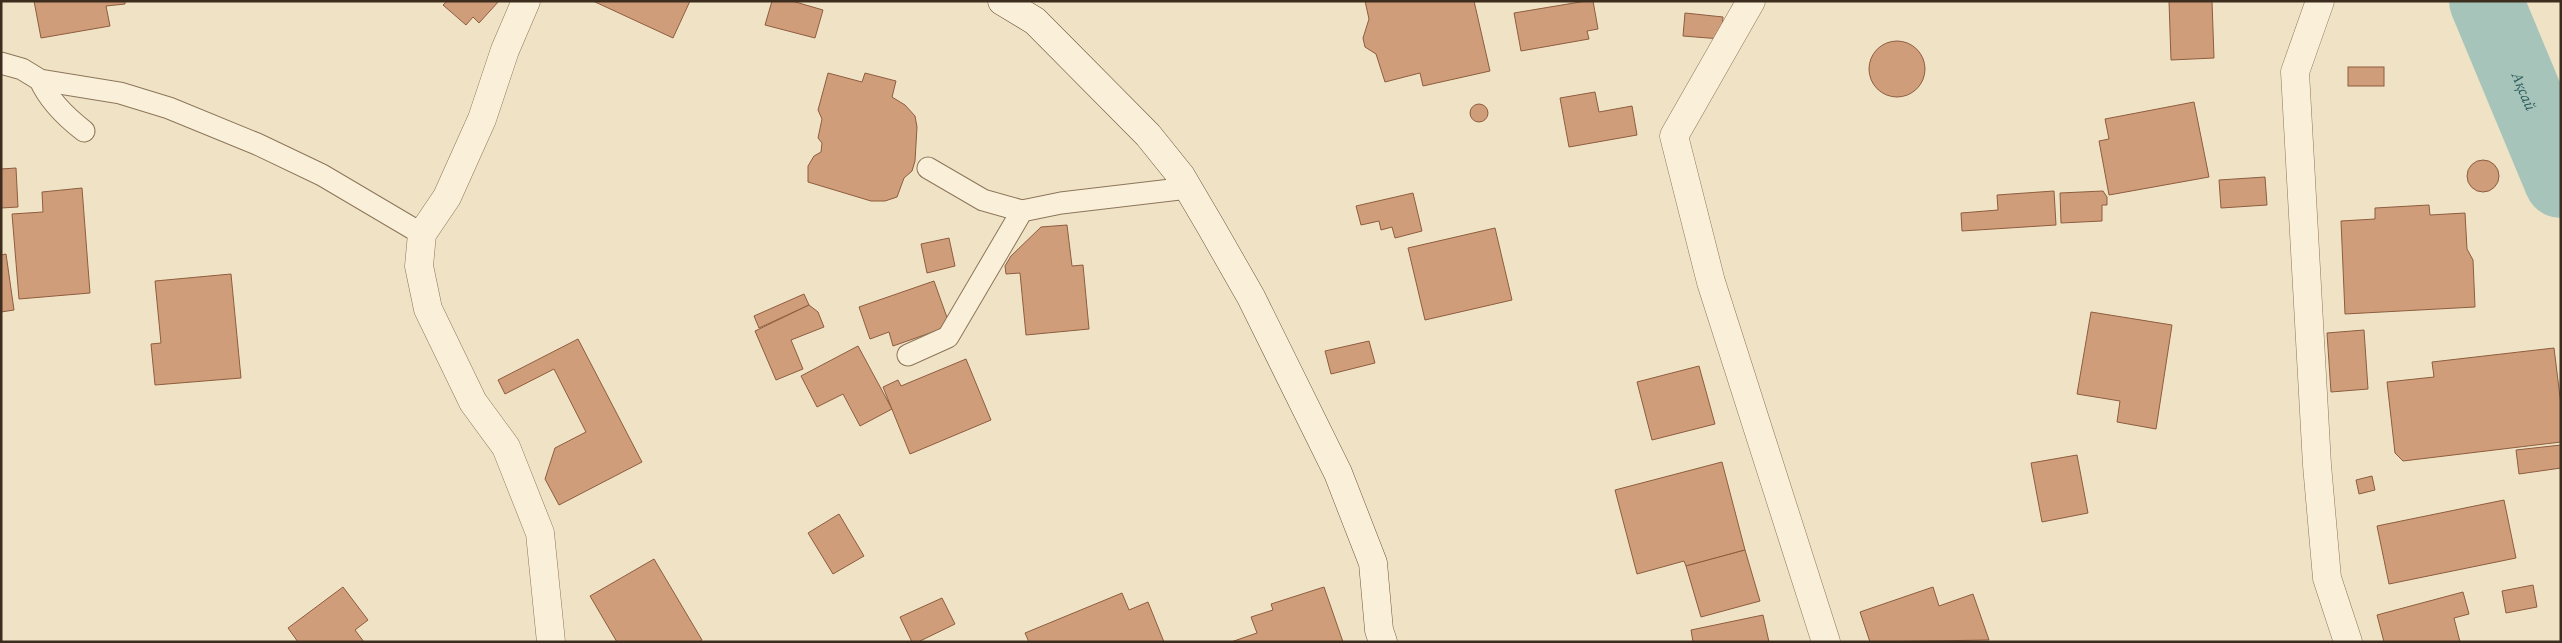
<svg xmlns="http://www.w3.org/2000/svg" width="2562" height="643" font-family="'Source Serif 4',serif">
<rect width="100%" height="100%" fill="#f0e3c5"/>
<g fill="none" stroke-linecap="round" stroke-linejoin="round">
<path stroke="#a7c4bb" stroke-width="74" id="s1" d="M2486,1L2561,181"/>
</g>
<g fill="#d09d7a" stroke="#8d5d3f">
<polygon points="34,1 125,1 125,4 106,6 110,26 41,38"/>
<polygon points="447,1 499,1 479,23 473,17 466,25 443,5"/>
<polygon points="593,1 690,1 673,38"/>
<polygon points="772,1 792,1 823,10 815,38 765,25"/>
<polygon points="1365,1 1474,1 1490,71 1423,86 1420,73 1385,82 1376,54 1365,47 1363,38 1369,19"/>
<polygon points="1586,1 1593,1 1598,29 1587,31 1589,39 1521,51 1514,13"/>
<polygon points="2169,1 2212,1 2214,58 2171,60"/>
<polygon points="1685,13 1723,17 1721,39 1683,36"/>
<circle cx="1897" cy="69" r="28"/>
<rect x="2348" y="67" width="36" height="19"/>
<polygon points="828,73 862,82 865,73 896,81 892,97 905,105 915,116 917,127 915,161 912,171 904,178 897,197 885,201 871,201 808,182 808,166 814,156 821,152 822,143 818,138 822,119 818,110"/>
<polygon points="1595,92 1599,112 1632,106 1637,135 1569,147 1560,98"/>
<polygon points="2194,102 2209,177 2109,195 2099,141 2109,139 2105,119"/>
<circle cx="1479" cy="113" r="9"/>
<circle cx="2483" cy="176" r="16"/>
<polygon points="16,168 18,207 1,208 1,169"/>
<polygon points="2265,177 2267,205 2221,208 2219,180"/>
<polygon points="82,188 90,293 19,299 12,214 43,212 42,192"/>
<polygon points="2054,191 2056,225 1962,231 1961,213 1998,210 1997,195"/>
<polygon points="2103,191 2107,197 2107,205 2102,205 2102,221 2061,223 2060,193"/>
<polygon points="1413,193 1422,231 1395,238 1392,227 1381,230 1379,221 1361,225 1356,206"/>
<polygon points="2429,205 2430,215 2465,213 2467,249 2473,260 2475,307 2345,314 2341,221 2375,219 2375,208"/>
<polygon points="1067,225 1072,266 1083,265 1089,329 1026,335 1020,273 1006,274 1005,266 1011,256 1041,227"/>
<polygon points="1495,228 1512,300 1425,320 1408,248"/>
<polygon points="949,238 955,266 927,273 921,244"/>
<polygon points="6,254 14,310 1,312 1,255"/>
<polygon points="231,274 241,378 155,385 151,344 161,343 155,281"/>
<polygon points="934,281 950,326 893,346 889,332 870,339 859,307"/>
<polygon points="804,294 809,305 759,328 754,316"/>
<polygon points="809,305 818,312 824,327 791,340 803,369 776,380 755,331"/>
<polygon points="2091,312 2172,325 2156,429 2117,422 2120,401 2077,394"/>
<polygon points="2364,330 2368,389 2331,392 2327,333"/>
<polygon points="578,339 642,462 559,505 545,479 555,448 586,432 554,369 505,394 498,380"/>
<polygon points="1369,341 1375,363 1331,374 1325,351"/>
<polygon points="858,346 892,409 860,426 843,394 817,407 801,376"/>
<polygon points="2554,348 2561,405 2561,442 2403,461 2395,453 2387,382 2434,377 2432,362"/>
<polygon points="966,359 991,420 910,454 883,387 898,380 901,386"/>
<polygon points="1699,366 1715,424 1652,440 1637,382"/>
<polygon points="2561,445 2561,468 2519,474 2516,450"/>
<polygon points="2077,455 2088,513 2042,522 2031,463"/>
<polygon points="1722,462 1745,550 1686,566 1684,561 1637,574 1615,490"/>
<polygon points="2372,476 2375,490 2359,494 2356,480"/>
<polygon points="2504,500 2516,558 2389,584 2377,526"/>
<polygon points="839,514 864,556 833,574 808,533"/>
<polygon points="1745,550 1760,601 1701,617 1686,566"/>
<polygon points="654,559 702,640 699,642 617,642 590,596"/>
<polygon points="2533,585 2537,607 2506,613 2502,591"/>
<polygon points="343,587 368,620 355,630 364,642 298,642 288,628"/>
<polygon points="1324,587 1343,642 1231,642 1257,633 1251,617 1273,610 1271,604"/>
<polygon points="1933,587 1939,606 1973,594 1989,640 1870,642 1860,612"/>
<polygon points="2463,592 2469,614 2454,618 2460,642 2384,642 2377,615"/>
<polygon points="1122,593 1129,610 1148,602 1164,642 1029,642 1025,633"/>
<polygon points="942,598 955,624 918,642 912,642 900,617"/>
<polygon points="1763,615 1769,642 1693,642 1691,630"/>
</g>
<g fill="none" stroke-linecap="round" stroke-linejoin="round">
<defs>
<g id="lane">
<polyline points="1,63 22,69 40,80 120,93 169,108 257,144 322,175 422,234"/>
<path d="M40,80C49,101 66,117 84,131"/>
<polyline points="928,168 983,200 1022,211"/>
<polyline points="908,355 948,337 1022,211 1061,203 1188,188"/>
</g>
<g id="street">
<polyline points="526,1 505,50 482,119 447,197 422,234 419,266 428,309 473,402 506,447 540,533 551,642"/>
<polyline points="1751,1 1674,136 1711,282 1826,642"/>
<polyline points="2320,1 2295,72 2317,465 2327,578 2348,642"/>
</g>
<polyline id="secondary" points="1002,1 1035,21 1148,135 1181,176 1211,227 1251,297 1338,473 1373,563 1379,630 1383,642"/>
</defs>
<use href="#lane" stroke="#8c755a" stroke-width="23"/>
<use href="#street" stroke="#8c755a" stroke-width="29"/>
<use href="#secondary" stroke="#6e563d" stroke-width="29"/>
<use href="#lane" stroke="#faf0d9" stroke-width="21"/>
<use href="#street" stroke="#faf0d9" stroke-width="28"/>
<use href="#secondary" stroke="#faf0d9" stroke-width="28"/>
</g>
<g text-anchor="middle" stroke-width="4" stroke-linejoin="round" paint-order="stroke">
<g font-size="15" font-style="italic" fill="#2d5c59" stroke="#f7edd5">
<text dy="5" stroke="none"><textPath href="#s1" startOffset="98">Ақсай</textPath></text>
</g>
</g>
<rect width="2562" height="643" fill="none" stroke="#3c2d1f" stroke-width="5"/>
</svg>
